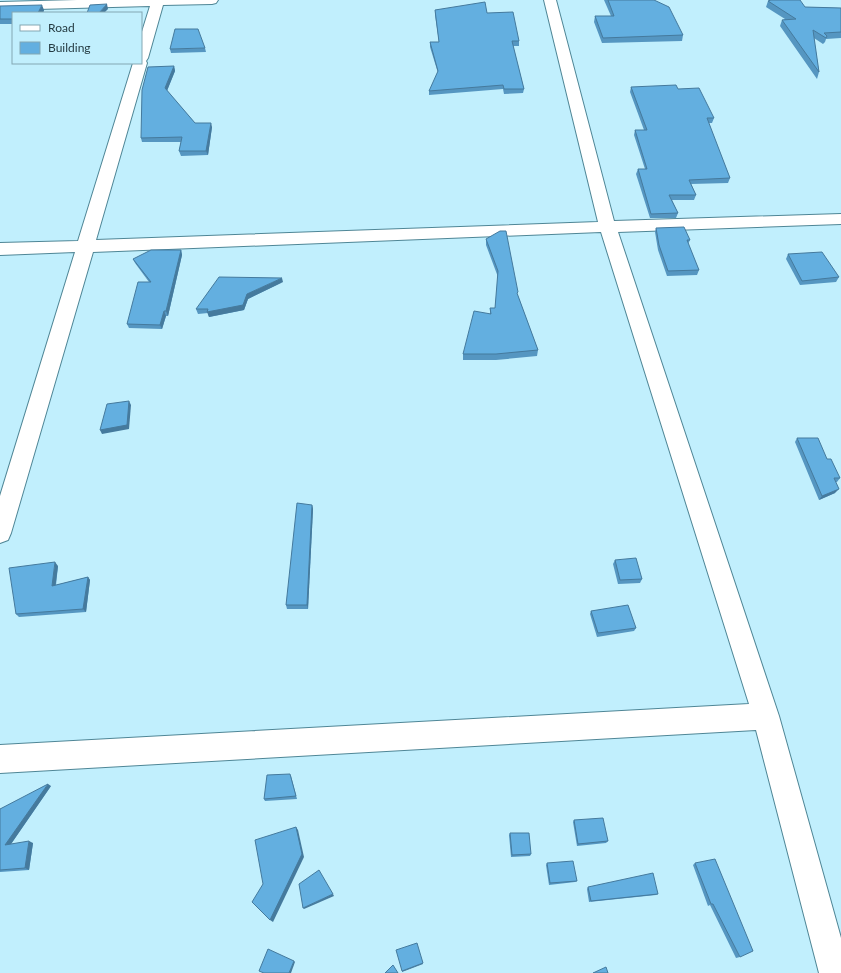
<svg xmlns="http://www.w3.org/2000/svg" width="841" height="973" font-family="Lato,sans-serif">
<rect width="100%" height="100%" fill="#c1effd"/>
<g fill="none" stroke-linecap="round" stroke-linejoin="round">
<defs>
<polygon id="minor" points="77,0 218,0 216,3 212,4 163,5 148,58 146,61 147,63 96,240 598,222 544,0 556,0 614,221 841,214 841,224 618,232 779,716 841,938 841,973 819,973 756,730 0,773 0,745 749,704 601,232 93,252 11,533 8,540 0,543 0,496 75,252 0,255 0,243 78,241 133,63 141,63 141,35 150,6 0,10 0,2"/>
</defs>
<use href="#minor" stroke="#4f8696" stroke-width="2"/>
<use href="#minor" fill="#fff" fill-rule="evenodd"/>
</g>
<g fill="#5596c1">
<polygon points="604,0 654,0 683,35 682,41 602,43 594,22 595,16 611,16"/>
<polygon points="768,1 805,7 841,8 841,38 826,39 825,42 823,44 814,38 819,72 817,79 780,26 782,20 785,19 766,7"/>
<polygon points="0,6 44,10 43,13 13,13 13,24 0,24"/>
<polygon points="435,10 487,13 519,41 519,46 513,46 524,89 523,93 504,94 503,89 429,95 429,91 438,73 430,47 430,42 439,42 435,15"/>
<polygon points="205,48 206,52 171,53 170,49"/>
<polygon points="174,66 175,71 167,91 195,123 212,127 208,155 181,156 179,151 181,142 142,142 141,138"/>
<polygon points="631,87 678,89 714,118 712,123 708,123 730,178 728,183 691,184 696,195 694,200 672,200 678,213 676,218 650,218 636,174 638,169 645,169 634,135 635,130 644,130 630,92"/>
<polygon points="656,228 690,240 688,244 699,270 697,275 667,276 658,250 655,232"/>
<polygon points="486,239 518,296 538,350 537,356 496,360 463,360 463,354 490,314 490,308 495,308 498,277 486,245"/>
<polygon points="181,250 182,255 168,316 166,316 162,329 129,328 127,324 149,282 135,263 133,259"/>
<polygon points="788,254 839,277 836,282 800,285 786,259"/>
<polygon points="283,282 248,299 244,310 209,317 208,313 198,314 196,309"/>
<polygon points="797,438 827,459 840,478 837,482 836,482 835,493 819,500 795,442"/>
<polygon points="312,505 313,509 308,609 287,609 286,605"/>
<polygon points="615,560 642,579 640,583 618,584 613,564"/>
<polygon points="58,566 56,585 88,577 90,580 86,612 19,617 16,614"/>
<polygon points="591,611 636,628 634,631 597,637 590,614"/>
<polygon points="291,776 297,799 265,801 264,799"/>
<polygon points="51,786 11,844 33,843 29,870 0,872 0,809"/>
<polygon points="574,820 608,841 606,843 577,846 573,822"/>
<polygon points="510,833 531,854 530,856 511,857 509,835"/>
<polygon points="547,863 577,881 575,882 549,885 546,865"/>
<polygon points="695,863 740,957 736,958 710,905 708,906 693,865"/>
<polygon points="588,887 658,894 656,895 589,902 587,889"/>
</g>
<g fill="#457a9d">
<polygon points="107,4 108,9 104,13 99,13"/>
<polygon points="42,5 44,10 43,13 38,13"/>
<polygon points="174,66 175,71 166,93 165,88"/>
<polygon points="211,123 212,127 208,155 206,151"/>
<polygon points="181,250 182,255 168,316 166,311"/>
<polygon points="282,278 283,282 248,299 244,310 209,317 207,312"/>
<polygon points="164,311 166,316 162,329 160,325"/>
<polygon points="129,401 131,405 129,429 102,434 100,430"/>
<polygon points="839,489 835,493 819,500 822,496"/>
<polygon points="312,505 313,509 308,609 307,605"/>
<polygon points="55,562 58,566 55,589 52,586"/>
<polygon points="88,577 90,580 86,612 83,609"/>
<polygon points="48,784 51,786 9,847 5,845"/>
<polygon points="296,827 298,830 304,857 273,922 270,920"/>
<polygon points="29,841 33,843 29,870 25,868"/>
<polygon points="333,894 334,896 304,909 303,908"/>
<polygon points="294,961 295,962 291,973 289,973"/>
<polygon points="423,963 423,964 402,972 402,971"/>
</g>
<g fill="#63afe0" stroke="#457a9d">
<polygon points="608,0 654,0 669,7 683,35 603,38 595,16 614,16"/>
<polygon points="771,0 800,0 805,7 841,8 841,32 824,33 827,36 826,38 813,30 819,72 782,20 796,19 768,1"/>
<polygon points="485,2 487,13 513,12 519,41 512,41 524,89 504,89 503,85 429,91 438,71 430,42 439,42 435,10"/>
<polygon points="107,4 99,13 87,13 90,5"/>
<polygon points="42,5 38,13 13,13 13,19 0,19 0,6"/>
<polygon points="175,29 198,29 205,48 170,49"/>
<polygon points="174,66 165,88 195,123 211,123 206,151 179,151 182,137 141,138 142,90 148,67"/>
<polygon points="676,85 678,89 699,88 714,118 707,118 730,178 689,180 696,195 669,195 678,213 651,214 638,169 647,169 635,130 647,130 631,87"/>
<polygon points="684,227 690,240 687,240 699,270 668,271 659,245 656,228"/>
<polygon points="500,231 506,231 518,292 517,293 538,350 496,354 463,354 474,311 491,314 490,308 495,308 498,271 486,239"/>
<polygon points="151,250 181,250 166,311 164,311 160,325 127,324 138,282 151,282 133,259"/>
<polygon points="822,252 839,277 802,281 788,254"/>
<polygon points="219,277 282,278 247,294 243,305 207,312 208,309 196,309"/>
<polygon points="129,401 127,425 100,430 107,404"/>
<polygon points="797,438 818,438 827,459 831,459 840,478 834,478 839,489 822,496"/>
<polygon points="297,503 312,505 307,605 286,605"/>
<polygon points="636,558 642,579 620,580 615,560"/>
<polygon points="55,562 52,586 88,577 83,609 16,614 9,568"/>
<polygon points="628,605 636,628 598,633 591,611"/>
<polygon points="290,774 296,796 264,799 267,775"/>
<polygon points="48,784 5,845 29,841 25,868 0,870 0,809"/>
<polygon points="603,818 608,841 578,844 574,820"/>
<polygon points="296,827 302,854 270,920 252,902 263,884 255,840"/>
<polygon points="510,833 529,833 531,854 512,855"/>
<polygon points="715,859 753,951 740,957 713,904 711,904 695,863"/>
<polygon points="573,861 577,881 550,883 547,863"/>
<polygon points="319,870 333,894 303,908 299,884"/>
<polygon points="653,873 658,894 591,901 588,887"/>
<polygon points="417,943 423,963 402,971 396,950"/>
<polygon points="268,949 294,961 289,973 264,973 259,971"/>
<polygon points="393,965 398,973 385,973"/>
<polygon points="606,967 608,973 593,973"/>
</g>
<rect x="12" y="12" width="130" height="52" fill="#c1effd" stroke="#83a7b3"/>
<rect x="20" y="25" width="20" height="6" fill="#ffffff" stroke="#83a7b3"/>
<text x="48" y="32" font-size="12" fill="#253c43">Road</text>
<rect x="20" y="42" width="20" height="12" fill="#63afe0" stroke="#83a7b3"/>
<text x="48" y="52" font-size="12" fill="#253c43">Building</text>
</svg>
